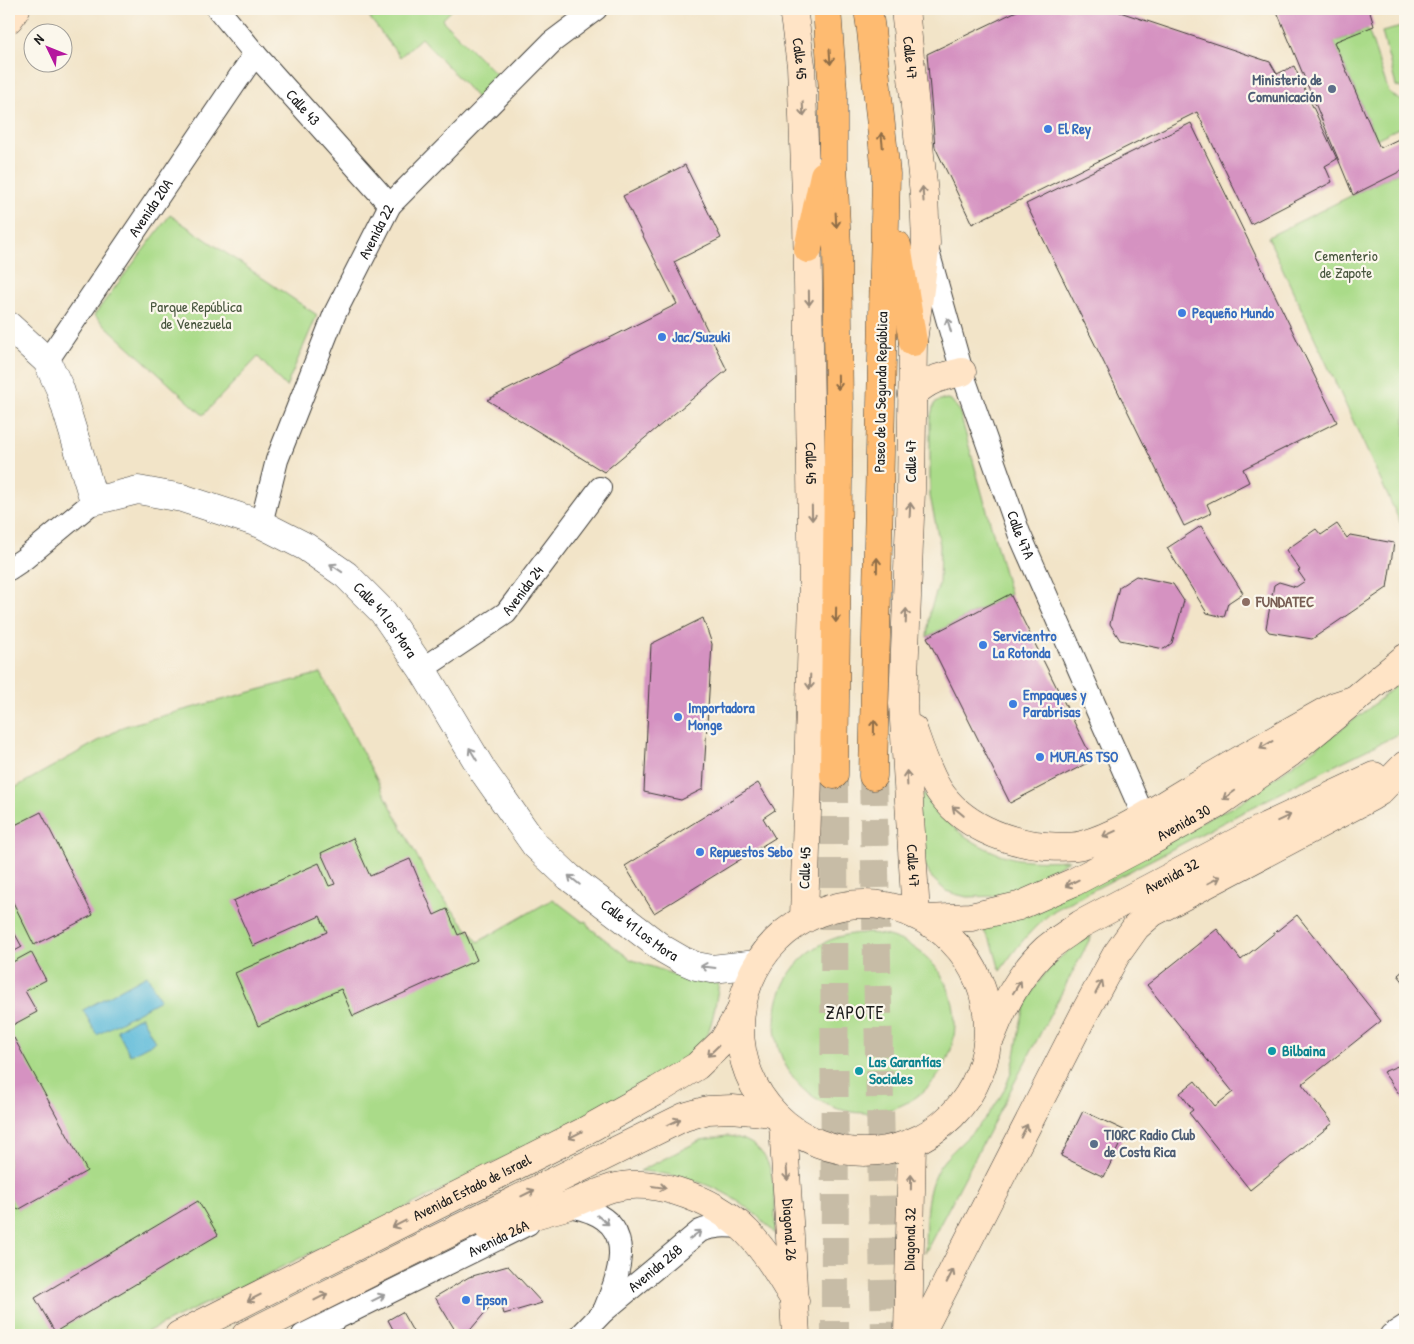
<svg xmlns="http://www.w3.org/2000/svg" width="1414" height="1344" font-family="'Patrick Hand',sans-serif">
<rect width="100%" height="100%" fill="#fbf7ec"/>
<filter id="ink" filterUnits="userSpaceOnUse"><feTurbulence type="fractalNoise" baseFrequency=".02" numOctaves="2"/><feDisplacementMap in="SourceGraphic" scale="10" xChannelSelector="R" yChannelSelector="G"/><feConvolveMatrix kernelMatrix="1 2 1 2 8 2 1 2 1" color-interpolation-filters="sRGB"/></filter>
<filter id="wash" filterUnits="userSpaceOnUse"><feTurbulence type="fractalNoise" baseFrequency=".0096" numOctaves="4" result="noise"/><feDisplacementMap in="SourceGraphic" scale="20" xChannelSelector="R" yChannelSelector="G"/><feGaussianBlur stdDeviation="1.12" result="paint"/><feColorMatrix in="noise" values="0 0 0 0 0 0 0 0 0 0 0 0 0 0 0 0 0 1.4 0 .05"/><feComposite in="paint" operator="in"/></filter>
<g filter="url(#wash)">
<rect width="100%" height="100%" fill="#f2e4c8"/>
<g fill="#aadb89" stroke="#637c52">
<polygon points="363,9 453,9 442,20 502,80 480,101 421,38 400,57"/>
<polygon points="1405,26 1405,90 1396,86 1382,32"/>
<polygon points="1368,29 1389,93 1405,103 1405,125 1376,139 1334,42"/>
<polygon points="1405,169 1405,533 1268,237"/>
<polygon points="170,215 317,315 286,387 258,357 203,415 94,315"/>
<polygon points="947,399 951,400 959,410 1010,594 927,637 930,611 939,584 940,545 930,496 930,419 934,404 940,400"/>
<path d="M321,673L431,883L478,942L553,899L583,922L586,921L589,927L630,959L695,982L719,983C715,1005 713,1029 700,1048C694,1056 684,1064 677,1071L409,1206L140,1335H9V791L125,726Z"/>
<path d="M1405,678V731L1299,783L1055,910C1032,927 1016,948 1000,971L993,946L980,925L1241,803L1367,710Z"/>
<path d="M917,782C937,820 976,851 1018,859C1035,861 1052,861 1069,860L1012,893L1000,896L967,897L955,894L946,891L932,878L919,855Z"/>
<circle cx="865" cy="1023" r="90"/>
<path d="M1091,936V937L925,1253C926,1227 924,1195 937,1171C942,1161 951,1153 959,1145C976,1129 992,1113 1003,1092C1014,1071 1016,1049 1020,1026C1028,986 1056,955 1091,936Z"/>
<path d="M727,1136C780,1141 775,1193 775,1234C737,1191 697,1176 640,1171L701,1140Z"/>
</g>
<g fill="#5bbad9" stroke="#3c6b7a">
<polygon points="147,975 160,1000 97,1035 83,1010"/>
<polygon points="141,1016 155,1042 130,1055 117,1030"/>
</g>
<g id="blocks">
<g fill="#d592c1">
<polygon points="1021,9 1111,9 1270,62 1277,74 1294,66 1337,159 1325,166 1332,182 1251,224 1197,112 972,224 935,147 927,54"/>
<polygon points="1276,9 1369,9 1374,26 1334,42 1380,148 1405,136 1405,169 1353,195"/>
<polygon points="1191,123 1337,422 1243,469 1249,482 1207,504 1211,513 1184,526 1026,204"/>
<polygon points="685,165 721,238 674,262 727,370 604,472 487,400 677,304 623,196"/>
<polygon points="1337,524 1347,538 1350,535 1394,543 1387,588 1312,639 1269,632 1266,628 1274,585 1279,582 1296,587 1305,581 1298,571 1300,570 1286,550 1316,529 1321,535"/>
<polygon points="1201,526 1243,593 1228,603 1224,617 1207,613 1167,548"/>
<polygon points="1136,576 1173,584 1184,601 1172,643 1164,649 1120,640 1110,624 1119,587"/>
<polygon points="1010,594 1093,760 1010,803 927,637"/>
<polygon points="703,618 712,644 703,789 681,800 644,792 651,644"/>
<polygon points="758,783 775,810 763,818 775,838 654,913 625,866"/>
<polygon points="41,812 93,915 34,945 9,894 9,828"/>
<polygon points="353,838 370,876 410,859 434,915 447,909 458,935 465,932 477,960 353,1016 341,989 258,1026 235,973 327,932 320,916 253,946 233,901 319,863 329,886 335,884 321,853"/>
<polygon points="1297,915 1381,1021 1302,1084 1333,1123 1250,1190 1189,1113 1193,1110 1180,1093 1195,1081 1215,1106 1233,1092 1147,985 1217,929 1241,960"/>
<polygon points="9,923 22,947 9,954"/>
<polygon points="31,952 46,980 25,991 37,1012 9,1027 9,964"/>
<polygon points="1405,969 1405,984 1398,975"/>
<polygon points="14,1038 87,1171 18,1210 9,1194 9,1041"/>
<polygon points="1405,1063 1405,1102 1383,1072"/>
<polygon points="1083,1111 1126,1131 1104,1177 1061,1156"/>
<polygon points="198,1201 218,1235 55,1332 35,1298"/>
<polygon points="508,1266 542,1303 504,1314 499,1296 466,1335 458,1335 435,1297 469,1277"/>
<polygon points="402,1312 415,1335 396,1335 388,1320"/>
</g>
</g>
</g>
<g filter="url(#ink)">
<use href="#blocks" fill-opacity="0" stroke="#3c3a36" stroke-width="1"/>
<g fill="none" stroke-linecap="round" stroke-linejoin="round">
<g stroke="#c7bca6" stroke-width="28" stroke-dasharray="28 14" stroke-linecap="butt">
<polyline points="834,775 835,1335"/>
<polyline points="873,776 885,1335"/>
</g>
<defs>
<g id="minor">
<path id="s1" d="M218,9L255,54L390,205"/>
<path id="s2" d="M927,248L962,372L1019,533L1144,817"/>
<path id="s3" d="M47,361L255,54"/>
<path id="s4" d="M261,524L277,460L335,313L390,205L552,42L596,9"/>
<polyline points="9,569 24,559 94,501"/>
<path id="s5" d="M422,669L506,613L600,488"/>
<path d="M561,1208C569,1204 582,1209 591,1212C637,1230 618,1277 604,1311"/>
<path id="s6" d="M303,1335L528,1224"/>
<path id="s7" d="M581,1335L604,1311L700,1231C714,1225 727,1226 742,1227"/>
<polyline points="1391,1335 1405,1326"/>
</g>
<g id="tertiary">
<path id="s8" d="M9,326L47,361L60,389L94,501L138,490L182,498L261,524L306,547L346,575L383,612L422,669L483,771L535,845L569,877L663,949L682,960L696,966L712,969L757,964"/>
</g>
<g id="secondary">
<path id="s9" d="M793,9L801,65L807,219L813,598L804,919"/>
<path id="s10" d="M905,9L924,194L926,243L913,342L911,490L903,704L916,914"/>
<polyline points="9,19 16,9"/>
<path d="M912,395C929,379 940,377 962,372"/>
<path d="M913,729C920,749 927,771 938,789C961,825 1004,842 1045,846C1057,847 1070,848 1082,845C1121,834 1156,809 1190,789C1238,761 1286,733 1335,706L1356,699"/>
<circle cx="864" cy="1028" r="124"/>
<path id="s11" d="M927,919L971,917L1019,906L1074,882L1146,844L1214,806L1290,753L1405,658"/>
<path id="s12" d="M991,1037C1003,1006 1021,972 1046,949C1057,940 1070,932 1081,924L1267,826L1374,776"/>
<path id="s13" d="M783,1124L796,1335"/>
<path d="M488,1227C514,1220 540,1214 566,1206C581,1200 596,1193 612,1188C633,1182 656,1185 676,1191C741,1211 762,1245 795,1301"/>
<path id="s14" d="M179,1335L583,1132L658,1090L697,1066L723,1041L740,1012"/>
<polyline points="246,1335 427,1244 684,1117 708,1110 732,1109 772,1113"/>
<path id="s15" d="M908,1335L912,1143"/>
<polyline points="920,1335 1084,1014 1116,955 1136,927 1152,913 1371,797 1379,792 1405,765"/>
</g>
<g id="trunk">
<polyline points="827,9 833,92 833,164 837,247 839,408 834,775"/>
<polyline points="868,9 871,30 886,174 873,776"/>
<polyline points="897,245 913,342"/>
<polyline points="808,249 824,175"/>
</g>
</defs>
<use href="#minor" stroke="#3c3a36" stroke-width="24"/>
<use href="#tertiary" stroke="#3c3a36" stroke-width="29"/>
<use href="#secondary" stroke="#3c3a36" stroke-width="29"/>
<use href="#trunk" stroke="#3c3a36" stroke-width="29"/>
<use href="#minor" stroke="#fff" stroke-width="22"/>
<use href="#tertiary" stroke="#fff" stroke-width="28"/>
<use href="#secondary" stroke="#ffe4c6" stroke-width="28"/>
<use href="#trunk" stroke="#febb71" stroke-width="28"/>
</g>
<defs><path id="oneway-shaft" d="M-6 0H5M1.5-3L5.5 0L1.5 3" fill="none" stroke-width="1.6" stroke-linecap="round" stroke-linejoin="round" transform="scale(1.25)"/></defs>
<g stroke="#8d6c46">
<use href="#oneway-shaft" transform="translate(830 57) rotate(86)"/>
<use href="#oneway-shaft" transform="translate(882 140) rotate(-96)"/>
<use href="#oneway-shaft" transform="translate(836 220) rotate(87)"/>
<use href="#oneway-shaft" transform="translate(838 382) rotate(89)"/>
<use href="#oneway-shaft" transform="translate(877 565) rotate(-89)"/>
<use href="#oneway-shaft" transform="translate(836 615) rotate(91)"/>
<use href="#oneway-shaft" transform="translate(874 727) rotate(-89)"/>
</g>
<g stroke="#998a7a">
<use href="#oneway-shaft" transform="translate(803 109) rotate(87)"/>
<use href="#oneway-shaft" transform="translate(923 194) rotate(-94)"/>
<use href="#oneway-shaft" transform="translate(809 298) rotate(89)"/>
<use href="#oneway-shaft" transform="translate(910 510) rotate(-87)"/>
<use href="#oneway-shaft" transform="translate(812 513) rotate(89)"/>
<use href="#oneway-shaft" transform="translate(906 616) rotate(-88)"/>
<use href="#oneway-shaft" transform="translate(810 682) rotate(92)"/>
<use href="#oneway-shaft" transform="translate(1266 745) rotate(149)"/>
<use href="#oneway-shaft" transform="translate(907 778) rotate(-93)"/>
<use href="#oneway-shaft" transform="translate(1229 795) rotate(145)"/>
<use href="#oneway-shaft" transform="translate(958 811) rotate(-140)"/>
<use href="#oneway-shaft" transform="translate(1284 818) rotate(-25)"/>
<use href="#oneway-shaft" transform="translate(1109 834) rotate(155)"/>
<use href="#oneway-shaft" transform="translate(1214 880) rotate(-28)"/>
<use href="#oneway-shaft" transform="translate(1072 883) rotate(154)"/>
<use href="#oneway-shaft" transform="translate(1017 987) rotate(-57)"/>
<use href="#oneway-shaft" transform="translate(1099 987) rotate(-62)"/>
<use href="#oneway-shaft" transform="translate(713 1051) rotate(136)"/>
<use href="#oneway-shaft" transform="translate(674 1122) rotate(-26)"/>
<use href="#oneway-shaft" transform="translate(1024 1131) rotate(-63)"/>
<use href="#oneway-shaft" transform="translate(575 1135) rotate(153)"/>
<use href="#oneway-shaft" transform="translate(787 1173) rotate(86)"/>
<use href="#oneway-shaft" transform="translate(911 1182) rotate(-89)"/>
<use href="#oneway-shaft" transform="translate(659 1187) rotate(8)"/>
<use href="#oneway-shaft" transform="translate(528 1193) rotate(-26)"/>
<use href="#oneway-shaft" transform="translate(399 1224) rotate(153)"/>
<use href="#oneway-shaft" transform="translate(950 1276) rotate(-63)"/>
<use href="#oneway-shaft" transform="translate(321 1297) rotate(-27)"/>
<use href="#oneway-shaft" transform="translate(254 1298) rotate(153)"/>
</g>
<g stroke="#999">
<use href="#oneway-shaft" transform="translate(949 325) rotate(-106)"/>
<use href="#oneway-shaft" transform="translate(336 568) rotate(-146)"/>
<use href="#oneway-shaft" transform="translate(473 754) rotate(-121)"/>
<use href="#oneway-shaft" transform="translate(574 880) rotate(-141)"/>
<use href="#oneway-shaft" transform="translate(708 967) rotate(-173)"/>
<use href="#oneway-shaft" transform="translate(603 1220) rotate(38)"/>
<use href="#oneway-shaft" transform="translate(695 1235) rotate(-37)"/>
<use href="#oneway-shaft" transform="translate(378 1298) rotate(-26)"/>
</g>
</g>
<g fill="#5c6f8a" stroke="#fbf7ec" stroke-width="2">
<circle cx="1332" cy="89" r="5"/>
<circle cx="1094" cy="1144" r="5"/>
</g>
<g fill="#3f7fe0" stroke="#fbf7ec" stroke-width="2">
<circle cx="1048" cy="129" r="5"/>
<circle cx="1182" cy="313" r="5"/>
<circle cx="662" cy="337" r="5"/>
<circle cx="983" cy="645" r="5"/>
<circle cx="1013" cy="704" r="5"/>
<circle cx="678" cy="717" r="5"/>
<circle cx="1040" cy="757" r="5"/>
<circle cx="700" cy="852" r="5"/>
<circle cx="466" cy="1300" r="5"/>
</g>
<circle fill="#8d6e63" stroke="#fbf7ec" stroke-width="2" cx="1246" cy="602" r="5"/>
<g fill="#0f9aa8" stroke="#fbf7ec" stroke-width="2">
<circle cx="1272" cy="1051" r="5"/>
<circle cx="859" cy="1071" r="5"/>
</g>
<g text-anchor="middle" stroke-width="4.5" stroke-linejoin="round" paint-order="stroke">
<g font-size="15" fill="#1c1c1c" stroke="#fbf7ec">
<text dy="5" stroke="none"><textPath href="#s10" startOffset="49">Calle 47</textPath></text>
<text dy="5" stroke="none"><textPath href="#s9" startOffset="50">Calle 45</textPath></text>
<text dy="5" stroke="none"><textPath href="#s1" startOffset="130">Calle 43</textPath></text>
<text dy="5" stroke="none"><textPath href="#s3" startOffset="185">Avenida 20A</textPath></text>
<text dy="5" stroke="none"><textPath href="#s4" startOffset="315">Avenida 22</textPath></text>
<text transform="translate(881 392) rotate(-89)" y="5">Paseo de la Segunda República</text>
<text transform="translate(911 461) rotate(-90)" y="5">Calle 47</text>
<text dy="5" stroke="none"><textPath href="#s9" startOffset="455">Calle 45</textPath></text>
<text dy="5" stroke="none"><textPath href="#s2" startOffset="302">Calle 47A</textPath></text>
<text dy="5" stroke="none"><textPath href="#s5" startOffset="129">Avenida 24</textPath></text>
<text dy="5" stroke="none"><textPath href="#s8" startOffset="532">Calle 41 Los Mora</textPath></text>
<text dy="5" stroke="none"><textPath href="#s11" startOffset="278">Avenida 30</textPath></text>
<text dy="5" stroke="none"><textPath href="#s10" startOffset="859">Calle 47</textPath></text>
<text transform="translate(805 868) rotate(-88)" y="5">Calle 45</text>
<text dy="5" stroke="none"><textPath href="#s12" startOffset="250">Avenida 32</textPath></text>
<text dy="5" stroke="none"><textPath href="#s8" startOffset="938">Calle 41 Los Mora</textPath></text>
<text dy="5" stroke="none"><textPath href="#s14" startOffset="328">Avenida Estado de Israel</textPath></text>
<text dy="5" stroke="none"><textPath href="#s13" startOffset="106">Diagonal 26</textPath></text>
<text dy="5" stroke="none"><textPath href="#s6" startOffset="218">Avenida 26A</textPath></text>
<text dy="5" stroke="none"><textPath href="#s15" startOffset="96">Diagonal 32</textPath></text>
<text dy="5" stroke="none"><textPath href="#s7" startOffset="100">Avenida 26B</textPath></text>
</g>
<g font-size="15" font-weight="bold" fill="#4e5e75" stroke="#fbf7ec" text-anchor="end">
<text x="1322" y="85">Ministerio de<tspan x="1322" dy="17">Comunicación</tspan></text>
<text x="1104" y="1140" text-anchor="start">TI0RC Radio Club<tspan x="1104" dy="17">de Costa Rica</tspan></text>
</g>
<g font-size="15" font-weight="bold" fill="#366cbe" stroke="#fbf7ec" text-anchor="start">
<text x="1058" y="134">El Rey</text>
<text x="1192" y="318">Pequeño Mundo</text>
<text x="672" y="342">Jac/Suzuki</text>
<text x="993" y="641">Servicentro<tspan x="993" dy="17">La Rotonda</tspan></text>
<text x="1023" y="700">Empaques y<tspan x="1023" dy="17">Parabrisas</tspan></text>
<text x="688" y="713">Importadora<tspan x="688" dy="17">Monge</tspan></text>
<text x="1050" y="762">MUFLAS TSO</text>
<text x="710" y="857">Repuestos Sebo</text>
<text x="476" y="1305">Epson</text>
</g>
<g font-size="15" fill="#47553d" stroke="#fbf7ec">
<text x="1346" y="261">Cementerio<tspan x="1346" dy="17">de Zapote</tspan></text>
<text x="196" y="312">Parque República<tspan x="196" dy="17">de Venezuela</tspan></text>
</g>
<g font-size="15" font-weight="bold" fill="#785e54" stroke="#fbf7ec" text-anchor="start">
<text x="1256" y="607">FUNDATEC</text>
</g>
<g font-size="15" font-weight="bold" fill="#0d838f" stroke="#fbf7ec" text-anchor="start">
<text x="1282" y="1056">Bilbaina</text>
<text x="869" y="1067">Las Garantías<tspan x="869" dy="17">Sociales</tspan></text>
</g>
<g font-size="18" letter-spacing="1" fill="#1c1c1c" stroke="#fbf7ec">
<text x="855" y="1019">ZAPOTE</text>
</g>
</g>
<rect width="1414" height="1344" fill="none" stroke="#fbf7ec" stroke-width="30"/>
<g transform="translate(48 48) rotate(313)"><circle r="24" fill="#fbf7ec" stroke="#a29f99"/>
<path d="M0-4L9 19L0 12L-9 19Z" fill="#b5179e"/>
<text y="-8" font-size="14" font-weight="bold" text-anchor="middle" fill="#1c1c1c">N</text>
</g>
</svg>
